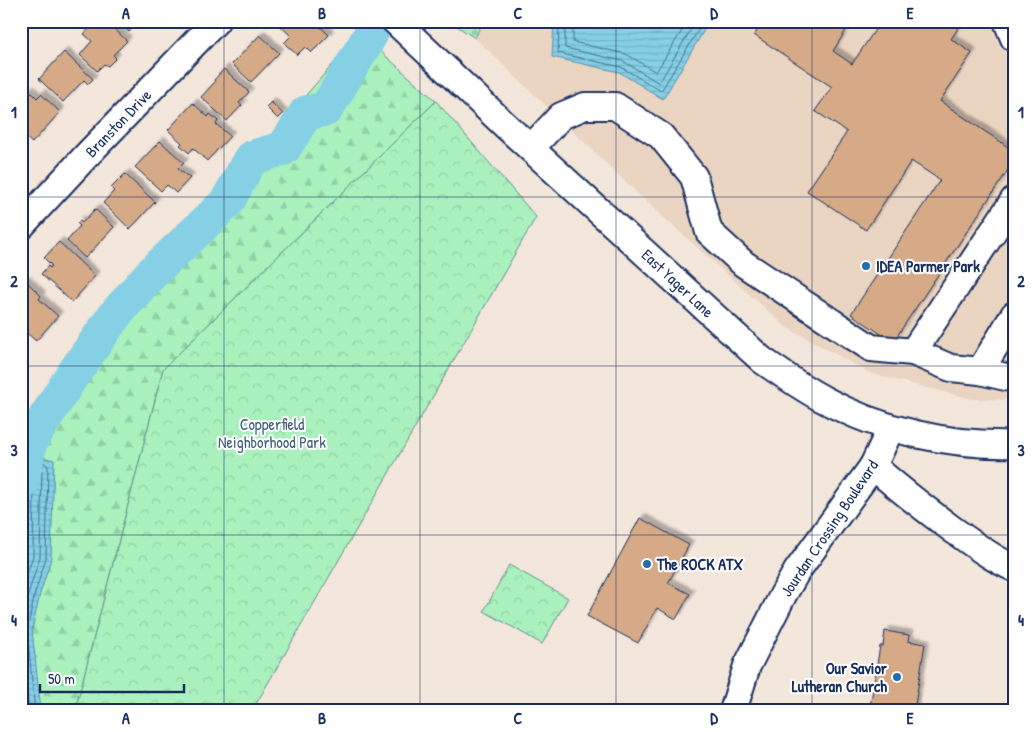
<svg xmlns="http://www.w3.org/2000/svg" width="1035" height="732" font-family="'Patrick Hand',sans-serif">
<defs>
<pattern id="forest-firs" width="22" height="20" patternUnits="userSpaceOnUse" patternTransform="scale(1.25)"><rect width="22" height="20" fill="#aaf1be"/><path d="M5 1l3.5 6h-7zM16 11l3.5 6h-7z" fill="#92cfa6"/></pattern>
<pattern id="park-crowns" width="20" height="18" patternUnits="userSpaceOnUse" patternTransform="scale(1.25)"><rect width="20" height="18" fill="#aaf1be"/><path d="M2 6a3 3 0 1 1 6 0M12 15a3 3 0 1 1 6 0" fill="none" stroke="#92cfa6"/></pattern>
<pattern id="water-rules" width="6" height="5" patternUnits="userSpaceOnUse" patternTransform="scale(1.25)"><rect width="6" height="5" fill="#85d0e5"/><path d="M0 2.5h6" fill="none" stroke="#72b3c7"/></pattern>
<filter id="shadow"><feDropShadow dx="4.5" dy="-4.5" stdDeviation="1" flood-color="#0004"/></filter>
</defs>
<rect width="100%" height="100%" fill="#f3e6db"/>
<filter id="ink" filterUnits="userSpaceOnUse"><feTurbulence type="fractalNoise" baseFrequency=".02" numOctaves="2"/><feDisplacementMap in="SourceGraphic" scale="10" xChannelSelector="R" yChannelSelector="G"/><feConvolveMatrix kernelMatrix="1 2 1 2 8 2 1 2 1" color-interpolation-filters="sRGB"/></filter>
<g filter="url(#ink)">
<polygon fill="#ead4c2" points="483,21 1014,21 1014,400 972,399 872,374 786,327 651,206 475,38"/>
<g fill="url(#forest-firs)" stroke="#62908e">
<polygon points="449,21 483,21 475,38"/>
<polygon points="360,33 436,101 163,369 75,711 21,711 21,423"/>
</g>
<g fill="url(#park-crowns)" stroke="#62908e">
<polygon points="436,101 536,217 252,711 75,711 163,369"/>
<polygon points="509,565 568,598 542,644 484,611"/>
</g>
<g fill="url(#water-rules)" stroke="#5b90af">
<polygon points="554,21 707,21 709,22 663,99 619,72 552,57"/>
<polygon points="34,455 54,460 51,559 40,594 32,630 41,711 21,711 21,461"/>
</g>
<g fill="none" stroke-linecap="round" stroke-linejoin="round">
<g stroke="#456f94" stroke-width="1">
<polyline points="559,21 558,53 621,67 661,91 704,21"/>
<polyline points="565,21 565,48 623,61 659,83 696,21"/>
<polyline points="573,21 573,42 626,54 656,72 688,21"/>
<path d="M21,465C33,464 37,456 48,466L46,558L35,593L27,630L35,711"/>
<polyline points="21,472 35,467 42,470 40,557 29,591 21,629"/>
<polyline points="21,479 32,477 34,480 33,556 21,592"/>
<polyline points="21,631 29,711"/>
</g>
<polyline stroke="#85d0e5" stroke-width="35" points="21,484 30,442 69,380 114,316 149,276 227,202 251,158 284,148 306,113 326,109 371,34"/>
</g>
<g fill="#d6aa87" stroke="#1b2f5e" filter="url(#shadow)">
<polygon points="96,21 103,28 108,23 127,41 113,55 116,58 108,66 104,64 97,71 80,55 92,41 84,34"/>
<polygon points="117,21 132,21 135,25 129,32"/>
<polygon points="275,21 314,21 329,35 311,53 305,47 297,55 284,43 291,36"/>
<polygon points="764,21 852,21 833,51 852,64 881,21 950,21 959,27 951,39 972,53 940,101 1014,151 1014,161 893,342 851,314 940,180 911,161 866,230 807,191 847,132 815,111 832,87 754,35"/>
<polygon points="260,35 279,53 251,82 232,64"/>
<polygon points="64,52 93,79 88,84 84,80 63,102 39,79"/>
<polygon points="224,69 249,92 239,103 242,105 227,121 201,97 215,82 214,80"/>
<polygon points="29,90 37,98 41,94 60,112 32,143 21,133 21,115 26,110 21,106 21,99"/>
<polygon points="271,102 283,114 278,119 266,107"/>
<polygon points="193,103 208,117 210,114 218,121 216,124 230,136 207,161 193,148 189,153 180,145 182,143 168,130"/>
<polygon points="160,141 184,163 178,169 190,178 176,193 167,185 161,191 135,167"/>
<polygon points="125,174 155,202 130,229 103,203 114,191 111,188"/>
<polygon points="95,209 114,227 85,258 67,241 80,226 77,223 80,220 82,223"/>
<polygon points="59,242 95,276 72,302 41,274 48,266 50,268 52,266 44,258"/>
<polygon points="25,280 41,296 39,299 58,316 36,341 21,328 21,284"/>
<polygon points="640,518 689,545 668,583 690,594 676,619 657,608 638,643 587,616"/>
<polygon points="885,631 909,635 908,641 925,644 914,711 868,711 868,707 870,707 880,646 883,646"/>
</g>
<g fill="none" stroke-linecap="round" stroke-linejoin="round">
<defs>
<g id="minor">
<path d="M395,21L507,127L762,360C782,374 802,388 823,399C879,430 949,446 1014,444"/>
<polyline points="1007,21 1014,38"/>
<polyline points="531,148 561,116 585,106 615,106 661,136 694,177 709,232 744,264 871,348 913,352 951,368 980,371 1014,379"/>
<polyline points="21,226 87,155 216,21"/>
<polyline points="913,352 1014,200"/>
<polyline points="980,371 1014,315"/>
<path d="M873,466C899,489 925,509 952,529C972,543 991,558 1014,568"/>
<polyline points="733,711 747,666 783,595 797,571 873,466 891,428"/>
</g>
</defs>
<use href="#minor" stroke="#1b2f5e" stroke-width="30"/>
<use href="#minor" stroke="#fff" stroke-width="26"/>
</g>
</g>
<path fill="none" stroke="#1b2f5e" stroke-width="1" stroke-opacity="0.55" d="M224,21V711M420,21V711M616,21V711M812,21V711M21,197H1014M21,366H1014M21,535H1014"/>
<g fill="#1f6fb2" stroke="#fff" stroke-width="2">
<circle cx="866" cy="266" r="5"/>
<circle cx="647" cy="564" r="5"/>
<circle cx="897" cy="677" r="5"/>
</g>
<g text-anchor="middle" stroke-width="4" stroke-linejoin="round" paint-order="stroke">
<g font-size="16" fill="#1b2f5e" stroke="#fff">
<text transform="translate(118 123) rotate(-46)" y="6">Branston Drive</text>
<text transform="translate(678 283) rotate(43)" y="6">East Yager Lane</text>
<text transform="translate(829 528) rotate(-56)" y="6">Jourdan Crossing Boulevard</text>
</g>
<g font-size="16" font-weight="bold" fill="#1b2f5e" stroke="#fff" text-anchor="start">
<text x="876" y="272">IDEA Parmer Park</text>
<text x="657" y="570">The ROCK ATX</text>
<text x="887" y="674" text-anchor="end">Our Savior<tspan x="887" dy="18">Lutheran Church</tspan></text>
</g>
<g font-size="16" fill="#3f6076" stroke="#fff">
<text x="272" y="430">Copperfield<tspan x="272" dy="18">Neighborhood Park</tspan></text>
</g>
</g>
<rect width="1035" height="732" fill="none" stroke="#fff" stroke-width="55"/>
<path d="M40 684v8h144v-8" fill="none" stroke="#1b2f5e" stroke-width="2.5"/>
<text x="48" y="684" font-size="15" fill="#1b2f5e" stroke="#ffffff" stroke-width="4" paint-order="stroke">50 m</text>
<rect x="28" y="28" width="980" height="676" fill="none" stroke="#1b2f5e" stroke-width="2"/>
<g font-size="16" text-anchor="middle" font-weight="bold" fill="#1b2f5e">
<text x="126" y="19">A</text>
<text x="322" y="19">B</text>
<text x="518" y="19">C</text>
<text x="714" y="19">D</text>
<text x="910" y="19">E</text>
<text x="14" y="118">1</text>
<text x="1021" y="118">1</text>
<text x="14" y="287">2</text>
<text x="1021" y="287">2</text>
<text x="14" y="456">3</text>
<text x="1021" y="456">3</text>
<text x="14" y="626">4</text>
<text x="1021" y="626">4</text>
<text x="126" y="724">A</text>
<text x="322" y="724">B</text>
<text x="518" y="724">C</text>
<text x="714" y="724">D</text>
<text x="910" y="724">E</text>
</g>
</svg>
